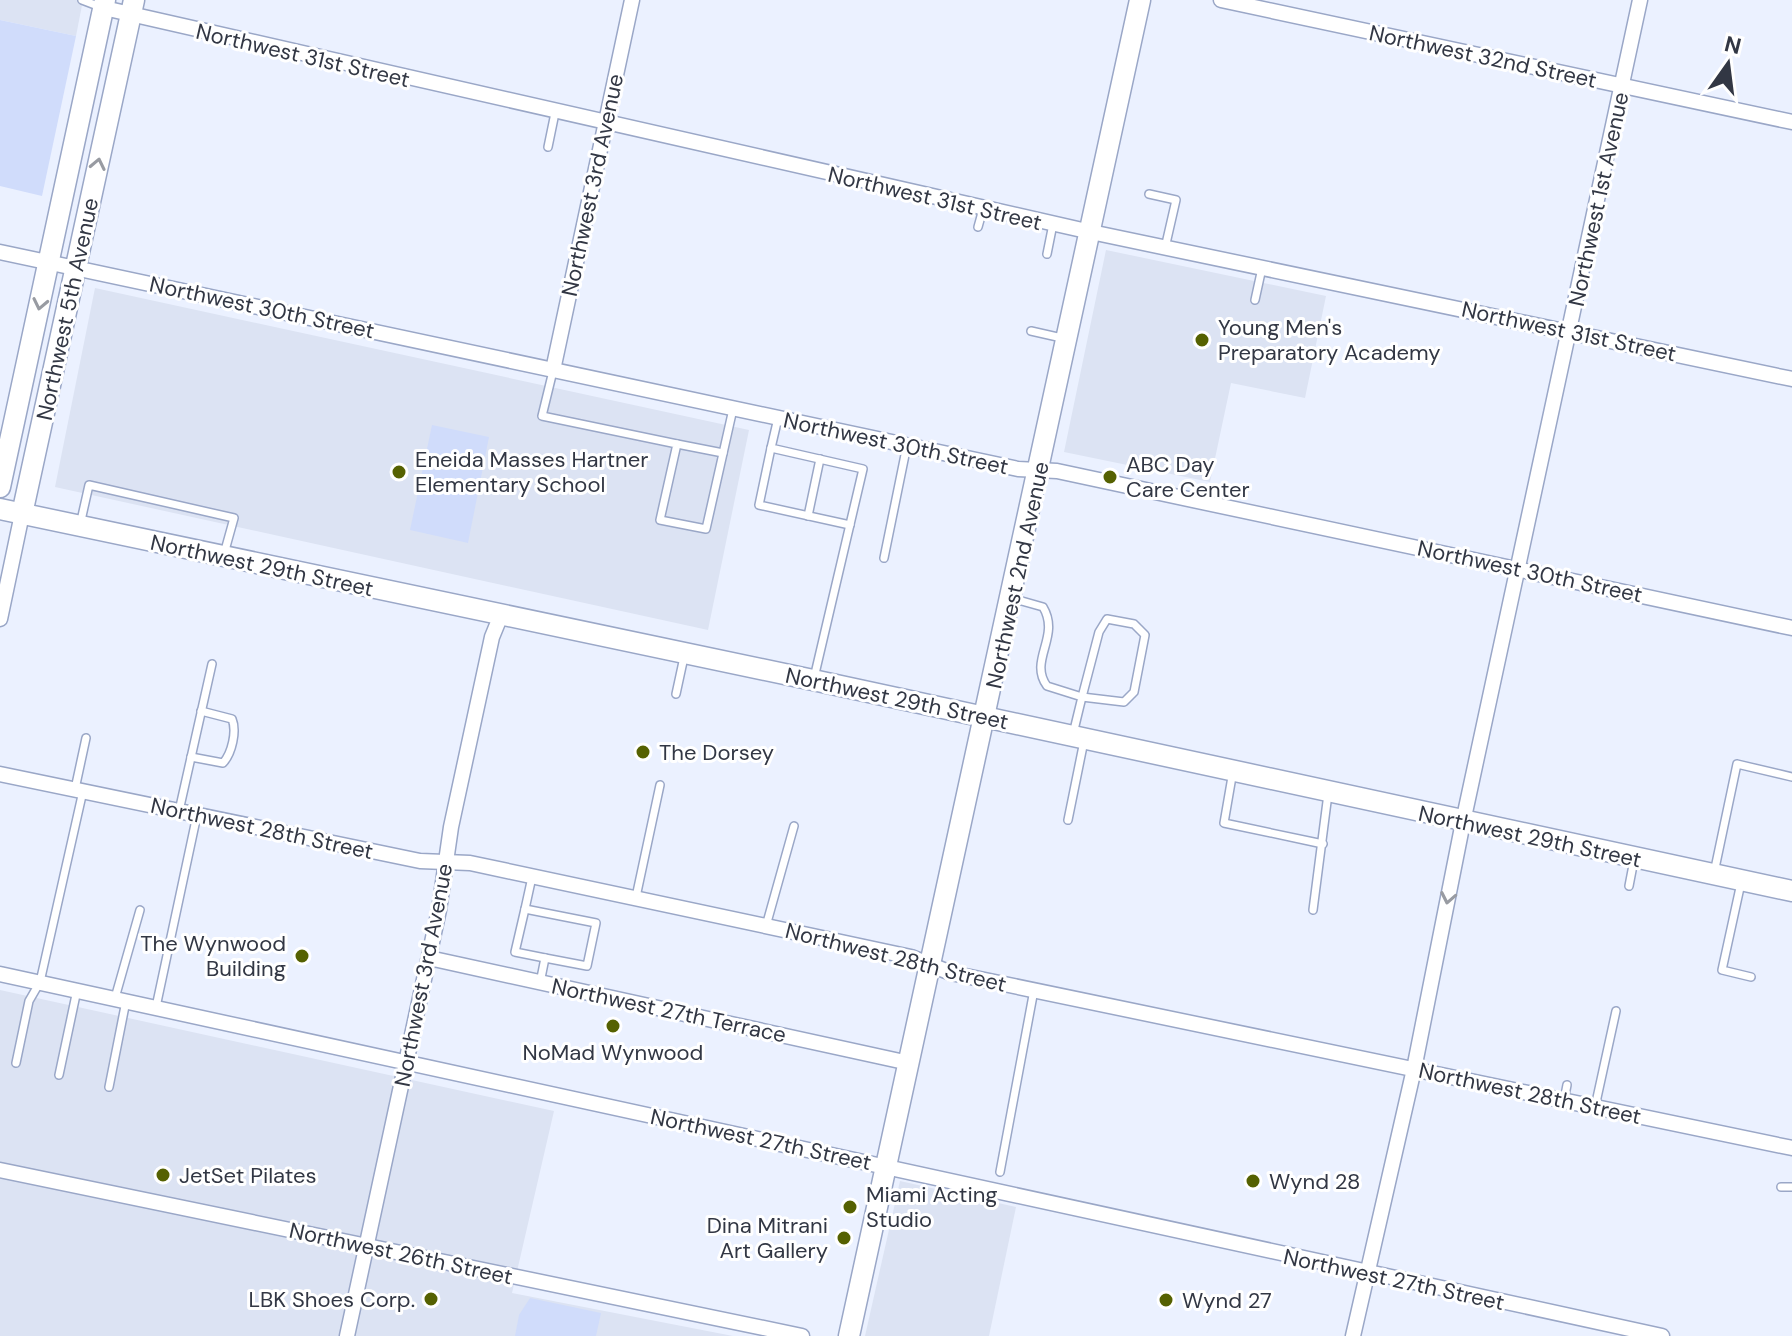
<svg xmlns="http://www.w3.org/2000/svg" width="1792" height="1336" font-family="'DM Sans',sans-serif">
<rect width="100%" height="100%" fill="#ebf1ff"/>
<g fill="#dce3f3">
<polygon points="0,0 83,0 76,36 0,20"/>
<polygon points="1106,250 1326,296 1305,398 1231,383 1210,482 1064,452"/>
<polygon points="95,288 749,430 708,630 55,487"/>
<polygon points="0,990 554,1111 512,1293 733,1336 0,1336"/>
<polygon points="900,1181 1016,1207 989,1336 865,1336"/>
</g>
<g fill="#d0dcfb">
<polygon points="0,20 76,36 42,196 0,186"/>
<polygon points="432,425 489,437 468,543 410,530"/>
<polygon points="530,1298 601,1313 596,1336 515,1336 519,1315"/>
</g>
<g fill="none" stroke-linecap="round" stroke-linejoin="round">
<defs>
<g id="lane">
<polyline points="82,0 103,8"/>
<polyline points="548,147 555,113"/>
<polyline points="1149,194 1176,200 1165,248"/>
<polyline points="978,227 983,209"/>
<polyline points="1047,254 1053,224"/>
<polyline points="1255,300 1262,268"/>
<polyline points="1031,331 1062,338"/>
<polyline points="553,371 542,416 677,444 660,520 706,529 733,409"/>
<polyline points="778,418 771,448 863,469 814,678"/>
<polyline points="677,444 723,453"/>
<polyline points="771,448 759,505 850,525"/>
<polyline points="808,516 820,459"/>
<polyline points="80,525 89,485 234,518 224,554"/>
<polyline points="884,558 907,445"/>
<path d="M1011,598L1043,607C1061,637 1028,660 1047,686L1082,697L1073,734"/>
<polygon points="1107,619 1134,624 1145,635 1134,692 1124,702 1082,697 1099,632"/>
<polyline points="676,694 684,657"/>
<path d="M191,757L223,763C232,753 237,731 232,719L201,711"/>
<polyline points="1233,771 1224,823 1323,844"/>
<polyline points="75,789 86,738"/>
<polyline points="179,811 212,664"/>
<polyline points="1068,820 1084,741"/>
<polyline points="1714,873 1737,764 1792,777"/>
<polyline points="532,877 525,909 596,923 587,966 545,958 540,983"/>
<polyline points="1741,883 1722,970 1751,977"/>
<polyline points="1629,886 1634,860"/>
<polyline points="636,897 660,785"/>
<polyline points="525,909 515,952 545,958"/>
<polyline points="1313,910 1328,794"/>
<polyline points="766,926 794,826"/>
<polyline points="115,998 140,910"/>
<polyline points="156,1007 197,815"/>
<polyline points="16,1063 29,1001 40,982 83,791"/>
<polyline points="59,1075 77,990"/>
<polyline points="109,1087 126,1001"/>
<polyline points="1564,1100 1567,1085"/>
<polyline points="1595,1107 1616,1011"/>
<polyline points="1000,1172 1034,990"/>
<polyline points="1781,1187 1792,1187"/>
</g>
<g id="street">
<polyline points="1221,0 1792,122"/>
<polyline points="104,8 1091,232 1792,379"/>
<polyline points="0,252 1018,469 1057,471 1792,628"/>
<polyline points="553,370 632,0"/>
<polyline points="0,619 22,514"/>
<polyline points="0,774 420,861 470,863 911,957 951,973 1792,1148"/>
<polyline points="429,958 909,1063"/>
<polyline points="0,974 1662,1336"/>
<polyline points="0,1170 802,1336"/>
<polyline points="347,1336 439,910 451,827 492,637 501,615"/>
<polyline points="1353,1336 1414,1069 1463,822 1640,0"/>
</g>
<g id="secondary">
<polyline points="0,487 105,0"/>
<polyline points="0,509 813,680 1792,891"/>
<polyline points="22,514 134,0"/>
<polyline points="849,1336 1140,0"/>
</g>
</defs>
<use href="#lane" stroke="#9aa7c7" stroke-width="10"/>
<use href="#street" stroke="#9aa7c7" stroke-width="17"/>
<use href="#secondary" stroke="#9aa7c7" stroke-width="23"/>
<use href="#lane" stroke="#fff" stroke-width="7"/>
<use href="#street" stroke="#fff" stroke-width="14"/>
<use href="#secondary" stroke="#fff" stroke-width="20"/>
</g>
<defs><path id="oneway-chevron" d="M-2-3.5L2.5 0L-2 3.5" fill="none" stroke-width="1.6" stroke-linecap="round" stroke-linejoin="round" transform="scale(2)"/></defs>
<g stroke="#989ba2">
<use href="#oneway-chevron" transform="translate(98 164) rotate(-78)"/>
<use href="#oneway-chevron" transform="translate(40 304) rotate(102)"/>
<use href="#oneway-chevron" transform="translate(1448 898) rotate(101)"/>
</g>
<g fill="#556101" stroke="#fff" stroke-width="3">
<circle cx="1202" cy="340" r="8"/>
<circle cx="399" cy="472" r="8"/>
<circle cx="1110" cy="477" r="8"/>
<circle cx="643" cy="752" r="8"/>
<circle cx="302" cy="956" r="8"/>
<circle cx="613" cy="1026" r="8"/>
<circle cx="163" cy="1175" r="8"/>
<circle cx="1253" cy="1181" r="8"/>
<circle cx="850" cy="1207" r="8"/>
<circle cx="844" cy="1238" r="8"/>
<circle cx="431" cy="1299" r="8"/>
<circle cx="1166" cy="1300" r="8"/>
</g>
<g text-anchor="middle" stroke-width="6" stroke-linejoin="round" paint-order="stroke">
<g font-size="22" fill="#323744" stroke="#fff">
<text transform="translate(303 55) rotate(13)" y="8">Northwest 31st Street</text>
<text transform="translate(1483 56) rotate(12)" y="8">Northwest 32nd Street</text>
<text transform="translate(592 185) rotate(-78)" y="8">Northwest 3rd Avenue</text>
<text transform="translate(935 198) rotate(13)" y="8">Northwest 31st Street</text>
<text transform="translate(1598 199) rotate(-78)" y="8">Northwest 1st Avenue</text>
<text transform="translate(262 307) rotate(12)" y="8">Northwest 30th Street</text>
<text transform="translate(67 309) rotate(-78)" y="8">Northwest 5th Avenue</text>
<text transform="translate(1569 331) rotate(12)" y="8">Northwest 31st Street</text>
<text transform="translate(896 443) rotate(12)" y="8">Northwest 30th Street</text>
<text transform="translate(262 565) rotate(12)" y="8">Northwest 29th Street</text>
<text transform="translate(1530 571) rotate(12)" y="8">Northwest 30th Street</text>
<text transform="translate(1017 575) rotate(-78)" y="8">Northwest 2nd Avenue</text>
<text transform="translate(897 698) rotate(12)" y="8">Northwest 29th Street</text>
<text transform="translate(262 828) rotate(12)" y="8">Northwest 28th Street</text>
<text transform="translate(1530 836) rotate(12)" y="8">Northwest 29th Street</text>
<text transform="translate(896 957) rotate(14)" y="8">Northwest 28th Street</text>
<text transform="translate(423 975) rotate(-79)" y="8">Northwest 3rd Avenue</text>
<text transform="translate(669 1010) rotate(12)" y="8">Northwest 27th Terrace</text>
<text transform="translate(1530 1093) rotate(12)" y="8">Northwest 28th Street</text>
<text transform="translate(761 1139) rotate(12)" y="8">Northwest 27th Street</text>
<text transform="translate(401 1253) rotate(12)" y="8">Northwest 26th Street</text>
<text transform="translate(1394 1279) rotate(12)" y="8">Northwest 27th Street</text>
</g>
<g font-size="22" fill="#323744" stroke="#fff" text-anchor="start">
<text x="1218" y="335">Young Men's<tspan x="1218" dy="25">Preparatory Academy</tspan></text>
<text x="415" y="467">Eneida Masses Hartner<tspan x="415" dy="25">Elementary School</tspan></text>
<text x="1126" y="472">ABC Day<tspan x="1126" dy="25">Care Center</tspan></text>
<text x="659" y="760">The Dorsey</text>
<text x="286" y="951" text-anchor="end">The Wynwood<tspan x="286" dy="25">Building</tspan></text>
<text x="613" y="1060" text-anchor="middle">NoMad Wynwood</text>
<text x="179" y="1183">JetSet Pilates</text>
<text x="1269" y="1189">Wynd 28</text>
<text x="866" y="1202">Miami Acting<tspan x="866" dy="25">Studio</tspan></text>
<text x="828" y="1233" text-anchor="end">Dina Mitrani<tspan x="828" dy="25">Art Gallery</tspan></text>
<text x="415" y="1307" text-anchor="end">LBK Shoes Corp.</text>
<text x="1182" y="1308">Wynd 27</text>
</g>
</g>
<g transform="translate(1728 64) rotate(14)" stroke="#ffffff" stroke-width="6" paint-order="stroke">
<path d="M0-6L14 30L0 20L-14 30Z" fill="#323744"/>
<text y="-12" font-size="22" font-weight="bold" text-anchor="middle" fill="#323744">N</text>
</g>
</svg>
